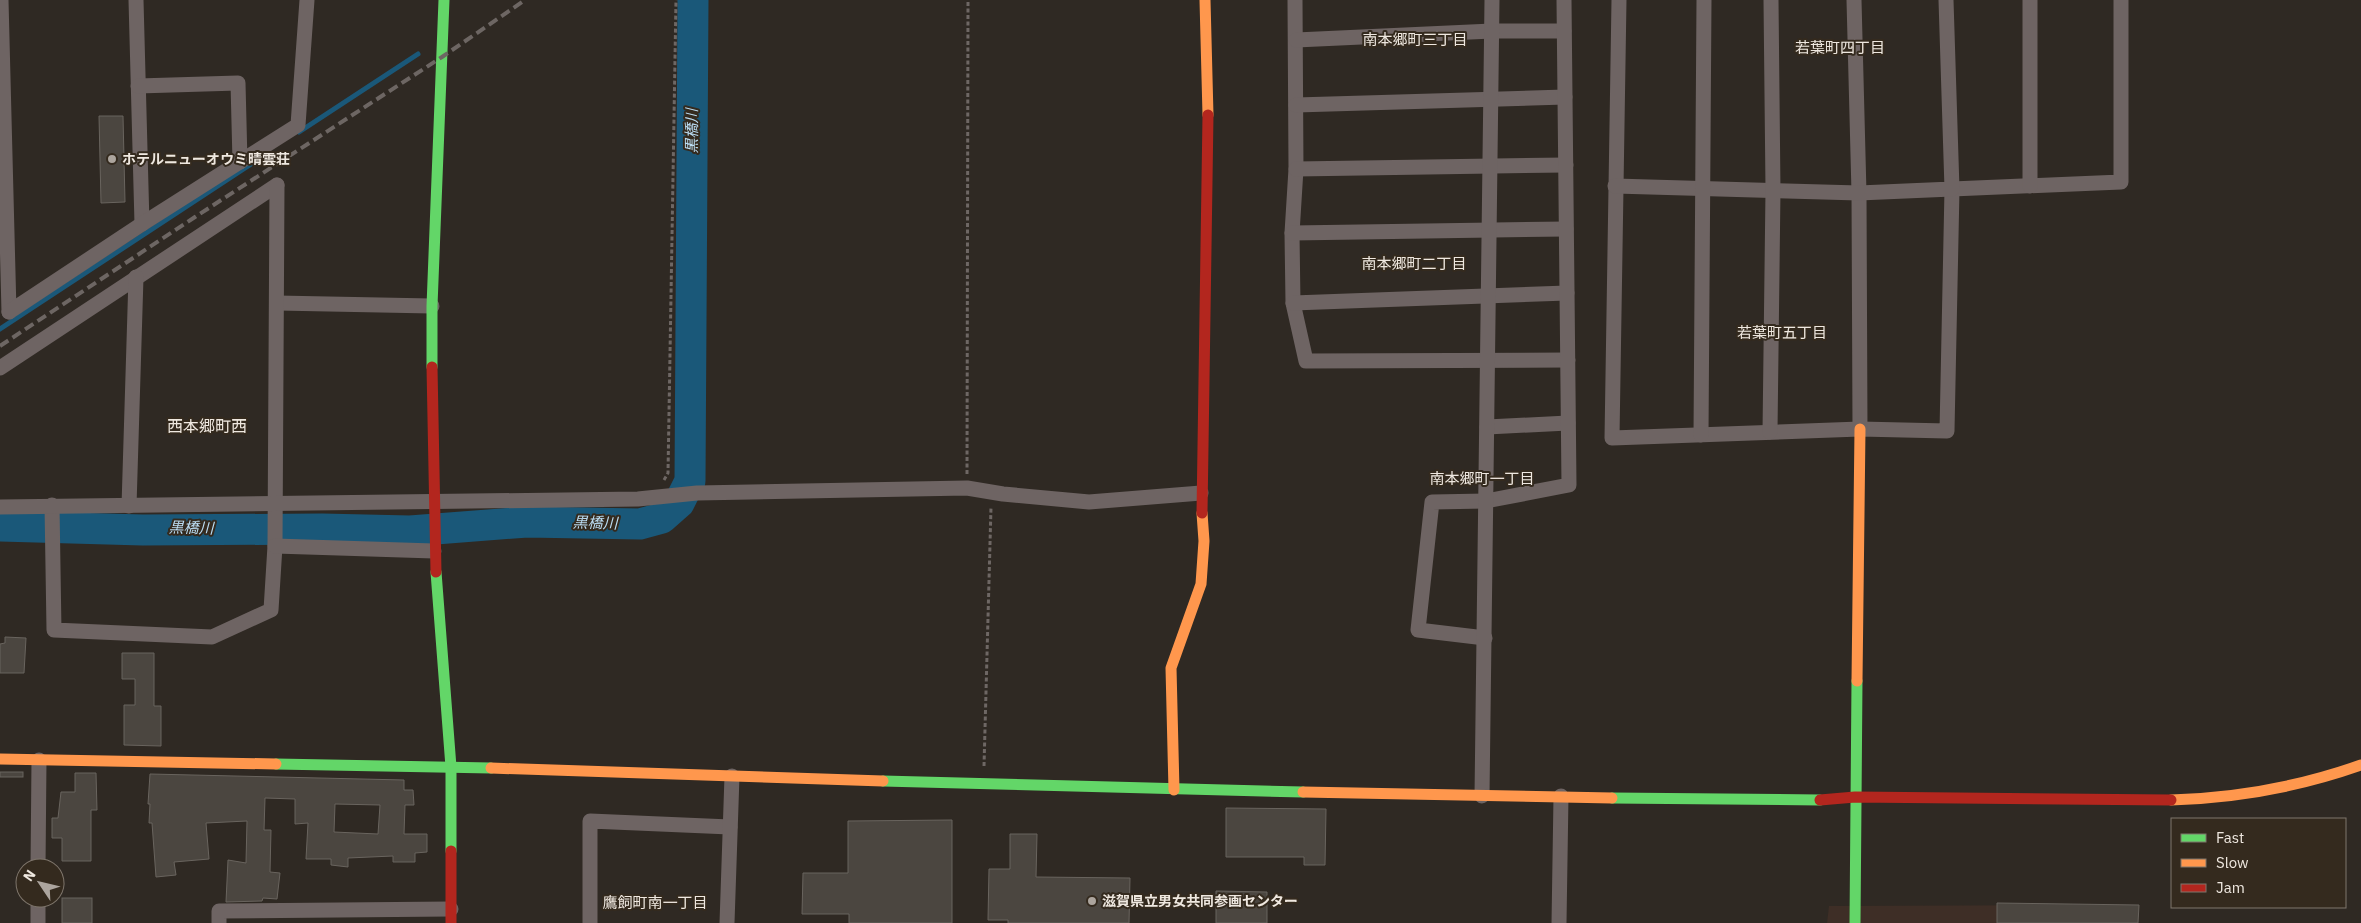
<svg xmlns="http://www.w3.org/2000/svg" width="2361" height="923" font-family="'IBM Plex Sans','Noto Sans JP',sans-serif">
<rect width="100%" height="100%" fill="#2f2923"/>
<polygon fill="#3e2e26" points="2139,905 2138,923 1827,923 1829,906"/>
<g fill="none" stroke-linecap="round" stroke-linejoin="round">
<g stroke="#1a5879" stroke-width="5">
<polyline points="299,132 418,54"/>
<polyline points="0,329 257,160"/>
</g>
<polyline stroke="#1a5879" stroke-width="31" points="0,526 143,530 322,529 410,531 527,522 640,524 662,518 679,503 690,481 693,0"/>
</g>
<g fill="#4b4640" stroke="#69645e" fill-rule="evenodd">
<polygon points="99,116 123,116 125,202 101,203"/>
<polygon points="5,637 26,638 24,673 0,673 0,644 5,643"/>
<polygon points="122,653 154,653 154,706 161,706 161,746 124,745 124,705 135,705 135,679 122,679"/>
<rect x="0" y="772" width="23" height="5"/>
<polygon points="75,773 96,773 97,810 91,810 91,861 62,861 62,838 52,838 52,818 58,818 61,792 75,792"/>
<path d="M150,774L404,780V790H413L414,805H405L404,834H427V852L415,853V862H393V856L348,858V867L331,865V859H306L308,823L295,824V799L265,798L264,830H271L270,872L280,873L277,899L263,898L262,901L226,902L228,860L246,863L247,821L206,823L209,859L174,862L176,875L156,877L152,823H149L150,804H148ZM335,804L380,805L378,834L334,832Z"/>
<polygon points="1226,808 1326,809 1325,865 1304,865 1304,857 1226,857"/>
<polygon points="952,820 952,923 849,923 849,914 802,914 803,873 848,873 848,821"/>
<polygon points="1010,834 1037,834 1036,877 1130,878 1129,923 1008,923 1008,920 988,920 989,869 1010,869"/>
<polygon points="1216,891 1267,892 1267,923 1216,923"/>
<rect x="62" y="898" width="30" height="25"/>
<polygon points="1997,903 2139,905 2138,923 1997,923"/>
</g>
<g fill="none" stroke-linecap="round" stroke-linejoin="round">
<g stroke="#6e6764" stroke-width="3" stroke-dasharray="4 2.5" stroke-linecap="butt">
<polyline points="967,474 968,0"/>
<polyline points="664,480 668,473 676,0"/>
<polyline points="984,766 991,507"/>
</g>
<g stroke="#6e6463" stroke-width="15">
<polyline points="1,0 9,312"/>
<polyline points="136,0 142,224"/>
<polyline points="1295,0 1296,169 1292,233 1293,303 1306,361 1568,360"/>
<polyline points="1619,0 1612,438 1860,429 1947,431 1952,189 2121,182 2121,0"/>
<polyline points="1854,0 1859,193 1860,429"/>
<polyline points="1296,40 1492,31 1564,31"/>
<polyline points="138,86 238,83 240,162"/>
<polyline points="1296,105 1565,97"/>
<polyline points="1296,169 1566,165"/>
<polyline points="1615,186 1859,193 1952,189 1946,0"/>
<polyline points="2030,186 2030,0"/>
<polyline points="1292,233 1566,229"/>
<polyline points="277,303 432,306"/>
<polyline points="1293,303 1567,293"/>
<polyline points="9,312 142,224 298,125 307,0"/>
<polyline points="0,368 277,185"/>
<polyline points="1487,427 1568,423"/>
<polyline points="1770,432 1773,190 1771,0"/>
<polyline points="1701,435 1704,0"/>
<polyline points="52,505 54,630 212,637 271,610 275,546 277,185"/>
<polyline points="129,506 136,277"/>
<polyline points="0,507 638,499 697,493 967,488 1003,494 1089,502 1201,493"/>
<polyline points="275,546 434,551"/>
<polyline points="1485,638 1418,630 1432,502 1486,501 1569,485 1564,0"/>
<polyline points="1482,796 1492,0"/>
<polyline points="38,868 39,760"/>
<polyline points="38,923 38,898"/>
<polyline points="219,923 219,911 451,909"/>
<polyline points="590,923 590,821 730,827"/>
<polyline points="727,923 732,776"/>
<polyline points="1559,923 1561,796"/>
</g>
<g stroke="#63d668" stroke-width="11">
<polyline points="432,367 432,306 444,0"/>
<polyline points="436,572 451,767 451,851"/>
<polyline points="276,764 491,768"/>
<polyline points="883,781 1303,792"/>
<polyline points="1612,798 1820,800"/>
<polyline points="1855,923 1857,681"/>
</g>
<g stroke="#ff974d" stroke-width="11">
<polyline points="1205,0 1208,115"/>
<polyline points="1857,681 1860,429"/>
<polyline points="0,759 276,764"/>
<polyline points="491,768 883,781"/>
<polyline points="1174,790 1171,668 1201,584 1204,541 1202,513"/>
<polyline points="1303,792 1612,798"/>
<path d="M2171,800C2237,798 2299,787 2361,765"/>
</g>
<g stroke="#b3261e" stroke-width="11">
<polyline points="432,367 436,572"/>
<polyline points="1202,513 1208,115"/>
<polyline points="1820,800 1855,797 2171,800"/>
<polyline points="451,851 451,923"/>
</g>
<polyline stroke="#6d6663" stroke-width="4" stroke-dasharray="10 5" stroke-linecap="butt" points="0,346 195,217 442,57 525,0"/>
</g>
<g fill="#aca59e" stroke="#342a1e" stroke-width="2">
<circle cx="112" cy="159" r="5"/>
<circle cx="1092" cy="901" r="5"/>
</g>
<g text-anchor="middle" stroke-width="4" stroke-linejoin="round" paint-order="stroke">
<g font-size="14" font-weight="bold" fill="#efe8e0" stroke="#342a1e" text-anchor="start">
<text x="122" y="164">ホテルニューオウミ晴雲荘</text>
<text x="1102" y="906">滋賀県立男女共同参画センター</text>
</g>
<g font-size="15" fill="#efe8e0" stroke="#342a1e">
<text x="1415" y="45">南本郷町三丁目</text>
<text x="1840" y="53">若葉町四丁目</text>
<text x="1414" y="269">南本郷町二丁目</text>
<text x="1782" y="338">若葉町五丁目</text>
<text x="1482" y="484">南本郷町一丁目</text>
<text x="655" y="908">鷹飼町南一丁目</text>
</g>
<g font-size="15" font-style="italic" fill="#bbddf3" stroke="#342a1e">
<text transform="translate(692 131) rotate(-90)" y="5">黒橋川</text>
<text transform="translate(595 523) rotate(1)" y="5">黒橋川</text>
<text transform="translate(191 528) rotate(1)" y="5">黒橋川</text>
</g>
<g font-size="16" fill="#efe8e0" stroke="#342a1e">
<text x="207" y="432">西本郷町西</text>
</g>
</g>
<rect x="2171" y="818" width="175" height="90" fill="#342a1e" stroke="#7f766c"/>
<rect x="2181" y="834" width="25" height="8" fill="#63d668" stroke="#7f766c"/>
<text x="2216" y="843" font-size="15" fill="#efe8e0">Fast</text>
<rect x="2181" y="859" width="25" height="8" fill="#ff974d" stroke="#7f766c"/>
<text x="2216" y="868" font-size="15" fill="#efe8e0">Slow</text>
<rect x="2181" y="884" width="25" height="8" fill="#b3261e" stroke="#7f766c"/>
<text x="2216" y="893" font-size="15" fill="#efe8e0">Jam</text>
<g transform="translate(40 883) rotate(305)"><circle r="24" fill="#342a1e" stroke="#7f766c"/>
<path d="M0-4L9 19L0 12L-9 19Z" fill="#aca59e"/>
<text y="-8" font-size="14" font-weight="bold" text-anchor="middle" fill="#efe8e0">N</text>
</g>
</svg>
